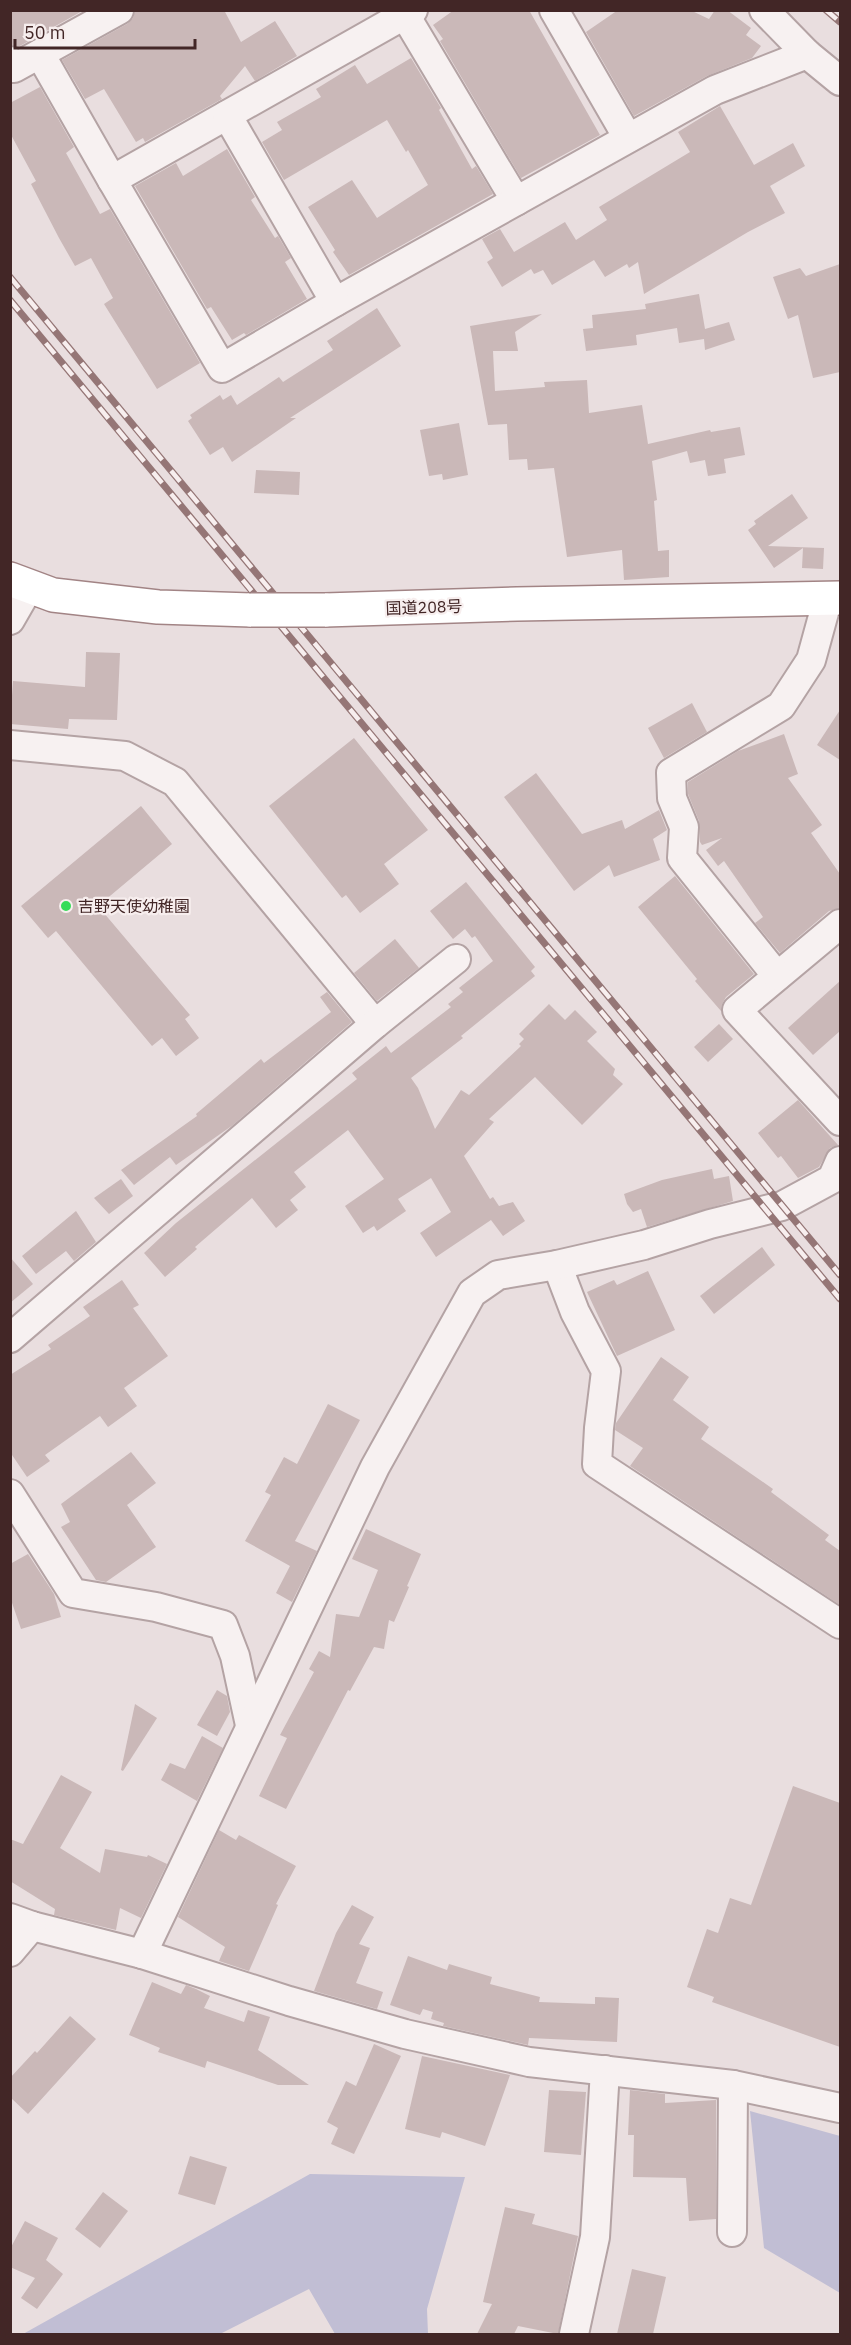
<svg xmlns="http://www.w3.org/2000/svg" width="851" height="2345" font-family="'IBM Plex Sans','Noto Sans JP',sans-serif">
<rect width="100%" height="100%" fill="#e9dedf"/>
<g fill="#c1bed4">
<polygon points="750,2111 840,2136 840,2293 764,2248"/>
<polygon points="310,2174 465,2177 427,2309 428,2334 335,2334 309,2289 220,2334 23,2334"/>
</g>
<g fill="#cab8b8">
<polygon points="10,10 84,10 18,47 10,45"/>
<polygon points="135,10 224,10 241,42 275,21 297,56 255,81 245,66 220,96 222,99 145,142 143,138 136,142 104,89 85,99 62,60 127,24 133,18"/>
<polygon points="454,10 529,10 600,135 521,178 440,41 443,39 433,25"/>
<polygon points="618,10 690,10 709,19 715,10 727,10 751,28 746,35 761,46 752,58 707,76 634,116 586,32"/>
<polygon points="411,58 441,108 439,110 472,169 476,166 493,194 349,275 333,252 335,250 308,207 352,180 377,218 428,185 408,150 406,152 387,120 284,180 262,142 282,130 277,122 321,97 316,89 355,65 367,84"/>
<polygon points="40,87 74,147 66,153 100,214 110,209 200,363 157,389 104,304 113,298 91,258 75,266 59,238 31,184 36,181 10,133 10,103"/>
<polygon points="720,106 754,165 793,143 805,166 770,186 785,213 748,232 644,294 638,262 629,268 627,264 605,277 594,260 552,285 543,270 534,274 531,269 502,287 487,262 493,258 482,239 500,229 514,252 565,222 576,240 607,220 599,207 690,152 678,132"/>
<polygon points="227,149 255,197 251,200 275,238 278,236 291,258 285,262 307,299 246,335 244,333 232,340 211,307 207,309 135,186 176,163 183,176"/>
<polygon points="840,264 840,372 813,378 798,315 788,319 773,277 800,268 806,276"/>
<polygon points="699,294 705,329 729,322 735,340 705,350 704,339 679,343 677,328 636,335 637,345 586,351 583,329 593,328 592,315 646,309 645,304"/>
<polygon points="377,308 401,346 290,418 296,418 232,462 223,447 210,455 188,421 192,418 190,415 220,395 223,400 231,395 237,405 279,377 283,382 333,350 327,341"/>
<polygon points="542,314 515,332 518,351 493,351 495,391 545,387 544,382 587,380 589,413 642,405 648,444 710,430 711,432 740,427 745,455 724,459 726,473 708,476 705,460 690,463 687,451 652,461 657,500 654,501 658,551 669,550 669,577 624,580 622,550 567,557 554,468 528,470 527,459 509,460 507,424 488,425 470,326"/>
<polygon points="459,423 468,475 443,480 442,474 429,476 420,430"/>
<polygon points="256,470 300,472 299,495 254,493"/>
<polygon points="792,494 808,518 768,546 824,548 823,569 802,568 803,548 774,568 748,530 756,524 754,521"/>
<polygon points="86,652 120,653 117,720 69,719 68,729 10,724 13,681 85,687"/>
<polygon points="692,703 707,732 664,758 648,728"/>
<polygon points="840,710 840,760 817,745"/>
<polygon points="784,734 798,774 788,778 822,825 811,833 840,874 840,908 829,911 780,953 755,923 763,917 724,861 718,866 706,850 722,838 702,845 700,842 699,821 688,794 688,782 738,751"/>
<polygon points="354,738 428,830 384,864 399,884 360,913 346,895 342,898 269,806"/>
<polygon points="536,773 582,834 622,820 625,829 659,810 667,830 653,839 660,860 614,877 609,865 574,891 504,797"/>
<polygon points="141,806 172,844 98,906 190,1015 185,1019 199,1038 176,1056 162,1038 152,1046 56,931 48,938 21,906"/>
<polygon points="675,876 754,974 726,997 722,1004 721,1011 695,981 697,979 638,907"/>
<polygon points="466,882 535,967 531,971 535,976 461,1036 463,1038 411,1078 418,1088 435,1129 461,1090 469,1095 521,1046 519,1044 524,1039 519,1034 549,1004 565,1020 575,1010 597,1032 587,1041 615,1069 613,1075 623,1084 582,1125 535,1077 489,1119 494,1122 464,1156 490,1199 493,1197 499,1206 513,1202 525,1221 503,1236 491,1220 436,1257 420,1233 451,1212 431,1178 398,1199 406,1211 377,1231 374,1226 363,1233 345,1206 384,1179 348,1130 294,1172 306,1187 290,1200 298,1210 276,1228 252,1198 195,1247 197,1249 165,1277 144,1253 176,1223 357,1079 352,1073 386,1046 391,1053 451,1007 448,1004 463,992 459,988 493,961 475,936 472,938 465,929 453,939 430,911"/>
<polygon points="395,939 419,968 377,1001 354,973"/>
<polygon points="840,981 840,1031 813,1055 788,1028"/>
<polygon points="327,992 352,1022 233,1125 176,1165 170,1157 134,1185 121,1170 197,1116 196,1114 261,1059 264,1063 331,1012 320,997"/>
<polygon points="719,1024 733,1039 708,1062 694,1047"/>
<polygon points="798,1100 838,1145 830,1148 819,1167 798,1178 781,1156 778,1158 758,1133"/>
<polygon points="712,1169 714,1179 729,1176 733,1201 647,1227 641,1209 633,1212 627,1204 624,1194 662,1180"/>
<polygon points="121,1179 133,1196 109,1214 94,1198"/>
<polygon points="76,1211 96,1242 74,1261 66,1251 36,1274 22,1256"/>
<polygon points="762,1247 775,1265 714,1314 700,1296"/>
<polygon points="10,1257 33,1284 10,1303"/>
<polygon points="648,1271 675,1330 617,1356 587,1292 614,1280 617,1285"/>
<polygon points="122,1280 139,1305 133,1308 168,1356 124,1388 137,1406 108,1427 100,1416 45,1455 50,1461 27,1477 10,1452 10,1375 51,1349 48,1345 90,1316 83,1307"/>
<polygon points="661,1357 689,1377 673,1400 709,1427 701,1439 773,1489 771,1492 829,1535 825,1540 840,1551 840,1605 630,1466 643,1448 615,1430 616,1423"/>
<polygon points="328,1404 360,1420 295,1541 317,1551 292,1602 276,1593 290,1566 245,1541 271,1495 265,1492 284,1457 297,1464"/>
<polygon points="131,1452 156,1483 127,1505 156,1547 106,1582 96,1580 61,1527 70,1522 61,1504"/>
<polygon points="366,1529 421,1554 407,1586 409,1587 394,1622 389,1620 384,1649 374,1647 350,1691 348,1690 286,1809 259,1796 287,1738 280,1735 314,1672 309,1669 319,1651 330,1657 336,1614 359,1617 378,1570 352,1559"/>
<polygon points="28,1554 54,1594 61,1617 21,1629 10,1597 10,1564"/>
<polygon points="217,1690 227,1696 230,1712 217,1736 197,1725"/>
<polygon points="135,1704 157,1718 123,1771 121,1770"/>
<polygon points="202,1736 223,1748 197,1801 161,1780 170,1763 185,1769"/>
<polygon points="61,1775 92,1792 60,1848 100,1873 105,1849 147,1857 148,1855 167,1864 141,1918 120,1908 116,1930 54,1915 55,1909 10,1881 10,1839 23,1844"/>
<polygon points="793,1786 840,1803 840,2047 712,2002 714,1997 687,1987 707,1929 718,1933 730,1898 751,1905"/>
<polygon points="219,1830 236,1840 239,1835 296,1866 276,1904 278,1905 249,1971 219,1961 225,1947 178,1917"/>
<polygon points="352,1905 374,1917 359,1944 370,1948 356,1983 383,1992 377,2009 314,1991 336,1933"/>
<polygon points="408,1956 447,1970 449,1964 492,1977 490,1984 540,1997 539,2002 595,2004 595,1997 619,1998 617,2042 529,2038 528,2045 443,2026 444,2023 431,2019 433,2012 423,2009 420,2015 390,2005"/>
<polygon points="152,1982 181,1994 186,1985 196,1989 210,1996 204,2008 244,2022 248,2010 270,2017 258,2050 309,2085 278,2085 207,2061 205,2068 158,2052 160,2048 129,2035"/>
<polygon points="70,2016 96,2039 28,2114 10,2097 10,2078 35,2051 37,2053"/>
<polygon points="374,2044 401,2056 354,2154 331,2144 338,2128 327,2122 346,2081 356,2086"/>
<polygon points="422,2056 510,2075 485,2146 442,2132 440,2138 405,2129"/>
<polygon points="549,2090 586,2092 581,2155 544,2152"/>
<polygon points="630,2090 665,2094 665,2103 716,2100 716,2219 689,2221 686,2178 633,2177 634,2135 628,2135"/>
<polygon points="190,2156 227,2167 215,2205 178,2194"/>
<polygon points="103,2192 128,2211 100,2248 75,2229"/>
<polygon points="505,2207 535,2214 532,2224 578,2236 558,2334 518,2326 514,2334 477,2334 492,2304 483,2302"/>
<polygon points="25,2221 58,2238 46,2260 63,2274 37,2309 21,2298 35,2278 10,2267 10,2249"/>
<polygon points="632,2269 666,2277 653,2334 617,2334"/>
</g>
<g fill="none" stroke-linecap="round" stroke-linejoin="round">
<defs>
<g id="minor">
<polyline points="402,10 516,201"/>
<polyline points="413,10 112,180 222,368 335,302 715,90 807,54"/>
<polyline points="554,10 628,138"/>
<polyline points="764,10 807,54 840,81"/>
<polyline points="40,54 112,180"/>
<polyline points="10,61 14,68 119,10"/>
<polyline points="227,115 335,302"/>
<polyline points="10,620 29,587"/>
<polyline points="10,745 125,756 175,782 375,1024"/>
<polyline points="840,924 737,1010 840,1121"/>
<polyline points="777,976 682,858 684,827 672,798 671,773 781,706 811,660 828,598"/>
<polyline points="557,1265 575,1312 606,1371 599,1428 597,1464 840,1624"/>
<polyline points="10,1338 375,1024 456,959"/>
<polyline points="10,1494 73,1593 156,1607 223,1625 235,1656 250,1725"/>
<polyline points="10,1918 32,1926 142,1954 289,2001 405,2034 529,2062 733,2085 840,2108"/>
<polyline points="10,1952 32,1926"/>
<polyline points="142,1954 375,1467 472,1293 498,1275 557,1265 644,1245 710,1224 782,1206 832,1179 840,1161"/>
<polyline points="732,2232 733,2085"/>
<polyline points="574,2334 595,2237 605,2070"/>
</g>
<g id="highway">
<polyline points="10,579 53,595 158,607 251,610"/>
<polyline points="325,610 517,604 840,598"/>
</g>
</defs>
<use href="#minor" stroke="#b4a3a4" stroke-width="32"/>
<use href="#highway" stroke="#a28485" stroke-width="36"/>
<use href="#minor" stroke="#f7f1f1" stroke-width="28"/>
<use href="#highway" stroke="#fff" stroke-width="33"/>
<defs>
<g id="rail">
<polyline points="826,10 840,22"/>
<polyline points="10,277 840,1275"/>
<polyline points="10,300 840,1299"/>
</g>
</defs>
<use href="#rail" stroke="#957676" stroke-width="7"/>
<use href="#rail" stroke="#f7eeee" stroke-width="4.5" stroke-dasharray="14" stroke-linecap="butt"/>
<defs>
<polyline id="highway-bridge" points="251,610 325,610"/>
</defs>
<use href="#highway-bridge" stroke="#a28485" stroke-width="36" stroke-linecap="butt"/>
<use href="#highway-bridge" stroke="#fff" stroke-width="33"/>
</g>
<circle fill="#35dc58" stroke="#f7eeee" stroke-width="2" cx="66" cy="906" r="6"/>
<g text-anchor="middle" stroke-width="4.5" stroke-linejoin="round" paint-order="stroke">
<g font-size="16" fill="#422626" stroke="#f7eeee">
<text transform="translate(424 607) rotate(-2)" y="6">国道208号</text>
</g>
<g font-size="16" fill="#422626" stroke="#f7eeee" text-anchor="start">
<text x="78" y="912">吉野天使幼稚園</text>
</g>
</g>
<rect width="851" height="2345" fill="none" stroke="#422626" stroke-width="24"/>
<path d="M15 39v9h180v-9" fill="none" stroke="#422626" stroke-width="3"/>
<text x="24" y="39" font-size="18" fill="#422626" stroke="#f7eeee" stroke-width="4.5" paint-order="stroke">50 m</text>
</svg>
